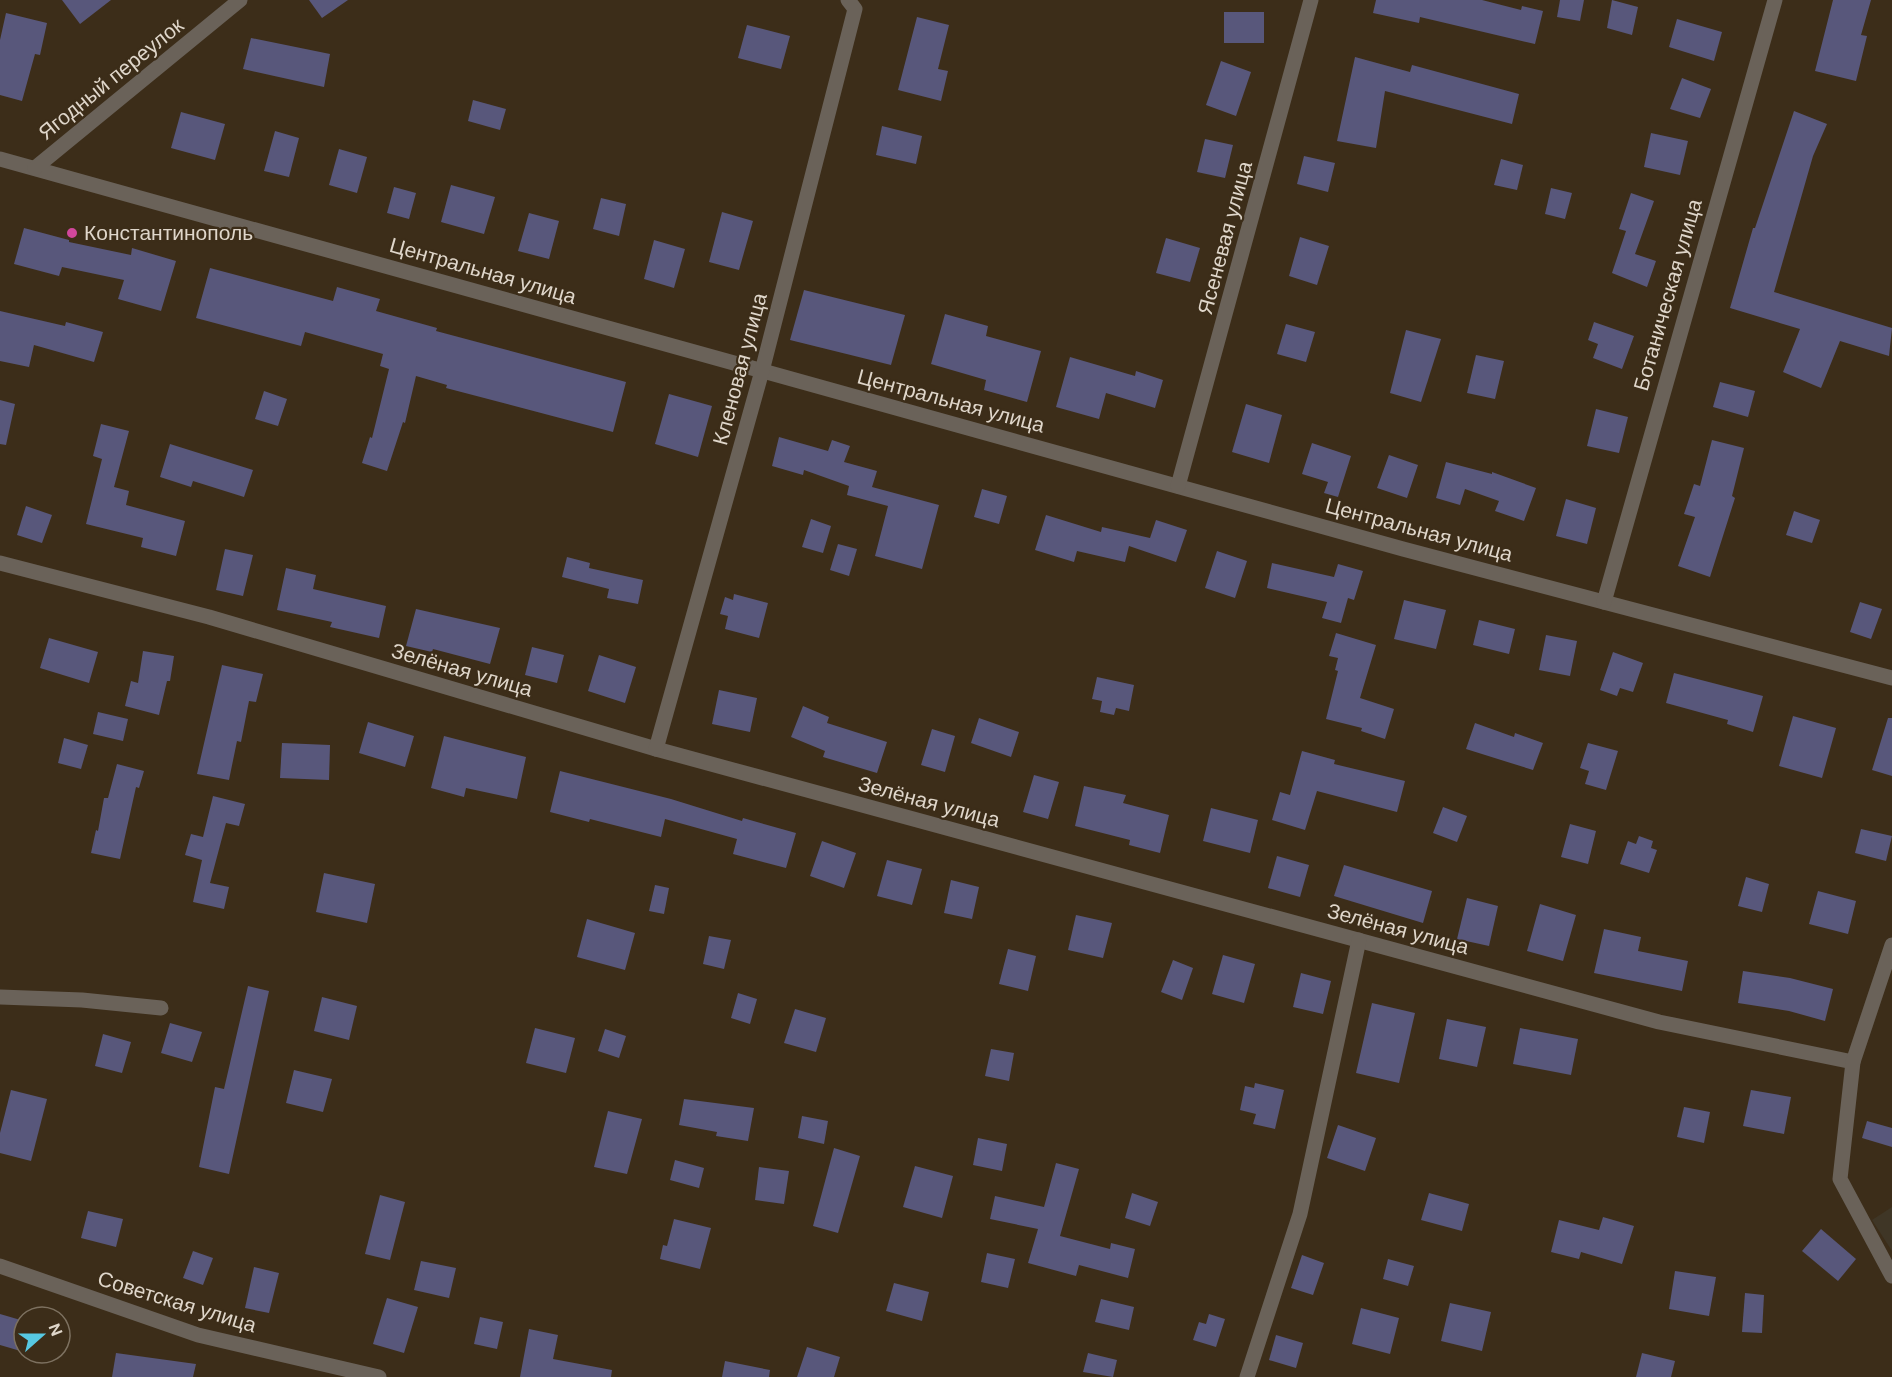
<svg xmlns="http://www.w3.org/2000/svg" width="1892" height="1377" font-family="'DM Sans',sans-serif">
<rect width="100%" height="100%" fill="#3c2d19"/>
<polygon fill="#3f3626" points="1892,1207 1892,1251 1872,1220"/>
<g fill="#58577b">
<polygon points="62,0 111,0 80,24"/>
<polygon points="309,0 348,0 322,18"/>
<polygon points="1376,0 1482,0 1521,10 1522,6 1543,11 1535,44 1420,17 1419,23 1373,13"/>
<polygon points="1560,0 1584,0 1580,21 1557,17"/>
<polygon points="1612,0 1638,7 1632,35 1607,28"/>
<polygon points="1833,0 1871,0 1861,35 1867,36 1856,81 1815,71"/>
<rect x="1224" y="12" width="40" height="31"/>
<polygon points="6,13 47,23 40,55 35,54 22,101 0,95 0,40"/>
<polygon points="917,17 949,25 938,69 948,71 941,101 898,90"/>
<polygon points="1677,19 1722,32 1714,61 1669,47"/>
<polygon points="747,25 790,36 781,69 738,58"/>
<polygon points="251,38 330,54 324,87 243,69"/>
<polygon points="1355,57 1410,72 1412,65 1519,94 1512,124 1385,91 1376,148 1337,141"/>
<polygon points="1221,61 1251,72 1236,116 1206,105"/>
<polygon points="1682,78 1711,89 1700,118 1670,109"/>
<polygon points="473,100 506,109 500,130 468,121"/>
<polygon points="1794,111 1827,124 1813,156 1774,292 1892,328 1889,356 1840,341 1821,388 1783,372 1800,329 1730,308 1753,228 1755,228"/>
<polygon points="181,112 225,124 215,160 171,148"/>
<polygon points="882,126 922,136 916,164 876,155"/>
<polygon points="275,131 299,138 289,177 264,171"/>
<polygon points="1651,133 1688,141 1680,175 1644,167"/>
<polygon points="1205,139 1233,145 1225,178 1197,172"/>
<polygon points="339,149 367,157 357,193 329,185"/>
<polygon points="1304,156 1335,163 1328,192 1297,184"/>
<polygon points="1501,159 1523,165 1517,190 1494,185"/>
<polygon points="451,185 495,197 484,234 441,222"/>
<polygon points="394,187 416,193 409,219 387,213"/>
<polygon points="1551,188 1572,193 1565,219 1545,214"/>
<polygon points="1631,193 1654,201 1635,254 1656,261 1647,287 1612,273 1626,231 1619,229"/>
<polygon points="601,198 626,204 619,236 593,229"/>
<polygon points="722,212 753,221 739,270 709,262"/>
<polygon points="529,213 559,221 549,259 518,251"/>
<polygon points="24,228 69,240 69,242 131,255 132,248 176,261 161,311 118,299 124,280 62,267 59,276 14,264"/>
<polygon points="1300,237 1329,246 1317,285 1289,276"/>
<polygon points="1166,238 1200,248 1190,282 1156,273"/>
<polygon points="654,240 685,249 674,288 644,279"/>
<polygon points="210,268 333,301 337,287 380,299 376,311 437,328 436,331 626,382 613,432 446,388 447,385 416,376 405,423 403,422 387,471 362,463 370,437 372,438 389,369 380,366 383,354 305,332 301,346 196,318"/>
<polygon points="804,290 905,315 891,365 790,340"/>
<polygon points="0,311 65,326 66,322 103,332 94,362 34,345 29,367 0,361"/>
<polygon points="945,314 988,326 986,336 1041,351 1027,402 984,390 986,380 931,364"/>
<polygon points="1594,322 1634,336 1622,369 1593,358 1598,344 1588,340"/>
<polygon points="1286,324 1315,332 1306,362 1277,354"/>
<polygon points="1406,330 1441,339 1421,402 1390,393"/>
<polygon points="1476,355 1504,361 1495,399 1467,393"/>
<polygon points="1070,357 1135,376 1136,371 1163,380 1155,408 1106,393 1099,419 1056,407"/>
<polygon points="1720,382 1755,391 1748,417 1713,407"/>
<polygon points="264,391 287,399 278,426 255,419"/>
<polygon points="669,394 712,406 698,457 655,444"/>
<polygon points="0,400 15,404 6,445 0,444"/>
<polygon points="1246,404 1282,415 1269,463 1232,452"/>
<polygon points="1596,409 1628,417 1619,453 1587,446"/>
<polygon points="101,424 129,431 114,487 129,491 126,505 185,521 176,556 141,547 143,538 86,524 102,459 93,456"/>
<polygon points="779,437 828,451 832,440 850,446 844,462 877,471 872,487 939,505 922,569 875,556 888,506 847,495 849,486 804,470 803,475 772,466"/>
<polygon points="1712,440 1744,448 1732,496 1735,498 1710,577 1678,566 1695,517 1684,514 1694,484 1700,486"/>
<polygon points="1312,443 1351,456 1338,497 1324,493 1328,482 1302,474"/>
<polygon points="170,444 253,470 244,497 193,481 191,487 160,477"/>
<polygon points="1389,455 1418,465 1407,498 1377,488"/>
<polygon points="1446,462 1492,474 1492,472 1536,488 1524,521 1495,511 1499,501 1465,489 1460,505 1436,498"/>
<polygon points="982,489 1007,496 999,524 974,517"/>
<polygon points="1566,499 1596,508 1587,544 1556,536"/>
<polygon points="26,506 52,515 42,543 17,535"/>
<polygon points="1794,511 1820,520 1812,543 1786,535"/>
<polygon points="1046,515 1101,532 1102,527 1150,538 1156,520 1187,530 1176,562 1129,546 1125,562 1077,551 1074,562 1035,550"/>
<polygon points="811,519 831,526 823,553 802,547"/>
<polygon points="838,544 857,549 849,576 830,570"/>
<polygon points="225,549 253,555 243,596 216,590"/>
<polygon points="1217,551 1247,561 1235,598 1205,588"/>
<polygon points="567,557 590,563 589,568 643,580 638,604 607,598 609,589 562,577"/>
<polygon points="1272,563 1334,577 1338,564 1363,571 1354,600 1348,598 1341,623 1322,618 1327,602 1267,588"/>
<polygon points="286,568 316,575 313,589 386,606 379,638 330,627 332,622 277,610"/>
<polygon points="734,594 768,603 759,638 725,629 728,616 720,614 725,597 733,600"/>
<polygon points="1404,600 1446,610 1436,649 1394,639"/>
<polygon points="1860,602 1882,609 1871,639 1850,632"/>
<polygon points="416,609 500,628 490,664 433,649 432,652 406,646"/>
<polygon points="1479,620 1515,629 1509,654 1473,645"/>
<polygon points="1336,633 1376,645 1360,698 1394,709 1385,739 1361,731 1362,728 1326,719 1338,671 1335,670 1338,658 1329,656"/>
<polygon points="1546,635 1577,641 1570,676 1539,670"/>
<polygon points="49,638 98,652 89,683 40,668"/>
<polygon points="532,647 564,655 557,683 525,675"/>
<polygon points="143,651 174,656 170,681 167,681 159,715 125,706 131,681 138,683"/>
<polygon points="1613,652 1643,663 1633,692 1620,688 1617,696 1600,690"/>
<polygon points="599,655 636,667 625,703 588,691"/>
<polygon points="222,665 263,674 256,702 249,701 241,742 237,741 229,780 197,774"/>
<polygon points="1674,673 1763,696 1753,732 1727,724 1728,720 1666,703"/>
<polygon points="1097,677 1134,685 1129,711 1116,708 1114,715 1100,712 1102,701 1092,699"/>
<polygon points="719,690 757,698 750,732 712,724"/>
<polygon points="803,706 829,717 827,723 887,742 877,773 823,757 825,751 791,737"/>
<polygon points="98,712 128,719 123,741 93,734"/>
<polygon points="1793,716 1836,728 1822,778 1779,766"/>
<polygon points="979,718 1019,732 1011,757 971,743"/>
<polygon points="1888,718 1892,718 1892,776 1872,770"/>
<polygon points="368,722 414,736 405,767 359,753"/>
<polygon points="1475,723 1514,737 1515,733 1543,743 1533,770 1466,749"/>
<polygon points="932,729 955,736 945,772 921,765"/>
<polygon points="444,736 526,757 517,799 466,788 464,797 431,788"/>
<polygon points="64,738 88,745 81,769 58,763"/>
<polygon points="282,743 330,745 329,780 280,778"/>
<polygon points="1588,743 1618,751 1606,790 1585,784 1589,771 1580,768"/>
<polygon points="1302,751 1335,760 1334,764 1405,781 1397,812 1317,791 1305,830 1272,820 1280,792 1290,795"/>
<polygon points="117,764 144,771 139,788 136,787 120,859 91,853 96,830 98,831 104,798 108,798"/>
<polygon points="560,771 671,799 742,821 743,818 796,833 786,868 733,854 737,839 665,819 661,837 590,819 589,822 550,812"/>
<polygon points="1034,775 1059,782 1048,819 1023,812"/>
<polygon points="1084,786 1126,795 1123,803 1169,815 1160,853 1129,845 1130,840 1075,826"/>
<polygon points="213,796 245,804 239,826 226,823 210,883 229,887 224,909 193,902 202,860 185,855 191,834 203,837"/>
<polygon points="1443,807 1467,816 1457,842 1433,833"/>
<polygon points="1211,808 1258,820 1250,853 1203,841"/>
<polygon points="1570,824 1596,831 1588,864 1561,857"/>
<polygon points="1861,829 1892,836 1886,861 1855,853"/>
<polygon points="1639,836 1653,841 1651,848 1657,850 1649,873 1620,864 1628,841 1636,844"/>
<polygon points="822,841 856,853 844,888 810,876"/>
<polygon points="1277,856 1309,865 1300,897 1268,888"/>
<polygon points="887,860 922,869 912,905 877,896"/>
<polygon points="1344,865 1432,891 1423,923 1334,896"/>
<polygon points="324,873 375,884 367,923 316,912"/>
<polygon points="1746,877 1769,884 1762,912 1738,906"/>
<polygon points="951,880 979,887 972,919 944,913"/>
<polygon points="655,885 669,888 664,914 649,911"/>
<polygon points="1818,891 1856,901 1848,934 1809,924"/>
<polygon points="1467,898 1498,906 1489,946 1457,939"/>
<polygon points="1540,904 1576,915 1563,961 1527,951"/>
<polygon points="1076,915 1112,923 1103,958 1068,950"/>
<polygon points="587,919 635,933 625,970 577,957"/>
<polygon points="1604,929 1641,937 1638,951 1688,961 1682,991 1594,973"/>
<polygon points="709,936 731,940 724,969 703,964"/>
<polygon points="1008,949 1036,956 1028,991 999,984"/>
<polygon points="1223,955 1255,964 1244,1003 1212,994"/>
<polygon points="1173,960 1193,968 1182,1000 1161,992"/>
<polygon points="1743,971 1790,978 1833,989 1825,1021 1789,1011 1738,1003"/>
<polygon points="1301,973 1331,981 1323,1014 1293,1007"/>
<polygon points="248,986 269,991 229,1174 199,1167 215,1087 224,1089"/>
<polygon points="738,993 757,999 750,1024 731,1018"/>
<polygon points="322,997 357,1006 349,1040 314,1031"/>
<polygon points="1372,1003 1415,1013 1399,1083 1356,1073"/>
<polygon points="795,1009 826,1018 816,1052 784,1043"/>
<polygon points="1447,1019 1486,1027 1477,1067 1439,1059"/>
<polygon points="170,1023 202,1032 192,1062 161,1053"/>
<polygon points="535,1028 575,1038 566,1073 526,1063"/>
<polygon points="1520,1028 1578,1039 1571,1075 1513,1064"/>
<polygon points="605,1029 626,1036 619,1058 598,1051"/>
<polygon points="103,1034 131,1042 122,1073 95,1066"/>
<polygon points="991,1049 1014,1053 1009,1081 985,1076"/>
<polygon points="294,1070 332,1079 323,1112 286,1103"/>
<polygon points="1255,1083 1284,1090 1275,1129 1253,1124 1256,1114 1240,1110 1245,1086 1254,1088"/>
<polygon points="11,1090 47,1099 31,1161 0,1153 0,1133"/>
<polygon points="1751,1090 1791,1097 1784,1134 1743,1126"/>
<polygon points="684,1099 754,1108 748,1141 716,1136 717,1132 679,1125"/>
<polygon points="1684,1107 1710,1112 1704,1143 1677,1137"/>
<polygon points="608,1111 642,1119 627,1174 594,1167"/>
<polygon points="802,1116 828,1121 824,1144 798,1138"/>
<polygon points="1867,1121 1892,1128 1892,1147 1862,1138"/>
<polygon points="1338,1125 1376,1138 1365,1171 1327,1158"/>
<polygon points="978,1138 1007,1144 1002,1171 973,1165"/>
<polygon points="834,1148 860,1156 838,1233 813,1226"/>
<polygon points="675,1160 704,1168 699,1188 670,1180"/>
<polygon points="1056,1163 1079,1169 1060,1236 1110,1249 1111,1243 1135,1249 1128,1278 1079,1265 1076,1276 1028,1263 1038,1229 990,1219 995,1196 1044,1207"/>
<polygon points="915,1166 953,1176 942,1218 903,1207"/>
<polygon points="759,1167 789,1171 784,1204 755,1200"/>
<polygon points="1132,1193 1158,1202 1150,1226 1125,1218"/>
<polygon points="1429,1193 1469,1204 1462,1231 1421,1220"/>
<polygon points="380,1195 405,1202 390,1260 365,1254"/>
<polygon points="88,1211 123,1219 116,1247 81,1238"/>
<polygon points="1603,1217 1634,1226 1622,1264 1581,1252 1579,1259 1551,1252 1559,1220 1599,1230"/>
<polygon points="674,1219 711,1228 700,1269 660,1259 663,1245 667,1246"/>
<polygon points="1821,1229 1856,1259 1838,1281 1802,1251"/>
<polygon points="193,1251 213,1258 203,1285 183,1278"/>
<polygon points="987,1253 1015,1259 1008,1288 981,1282"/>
<polygon points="1302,1255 1324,1263 1313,1295 1291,1288"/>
<polygon points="1388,1259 1414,1266 1408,1286 1383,1279"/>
<polygon points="421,1261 456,1268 449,1298 414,1290"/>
<polygon points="254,1267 279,1273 269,1313 245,1308"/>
<polygon points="1675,1271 1716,1277 1709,1316 1669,1309"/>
<polygon points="894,1283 929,1292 922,1321 886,1311"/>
<polygon points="1745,1293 1764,1295 1762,1333 1742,1332"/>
<polygon points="387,1298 418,1307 404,1353 373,1344"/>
<polygon points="1101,1299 1134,1307 1129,1330 1095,1322"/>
<polygon points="1450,1303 1491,1312 1482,1351 1441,1341"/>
<polygon points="1361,1308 1399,1318 1390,1354 1352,1344"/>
<polygon points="0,1314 24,1321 24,1352 0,1345"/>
<polygon points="1209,1314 1225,1319 1216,1347 1193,1340 1199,1322 1206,1324"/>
<polygon points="480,1317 503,1322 497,1349 474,1344"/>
<polygon points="529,1329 558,1335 553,1359 612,1370 611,1377 520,1377"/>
<polygon points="1276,1335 1303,1343 1296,1368 1269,1360"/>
<polygon points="807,1347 840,1357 834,1377 797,1377"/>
<polygon points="116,1353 196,1364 193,1377 112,1377"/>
<polygon points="1088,1353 1117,1360 1113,1377 1083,1372"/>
<polygon points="1642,1353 1675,1361 1671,1377 1636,1377"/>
<polygon points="725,1361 770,1370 769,1377 722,1377"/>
</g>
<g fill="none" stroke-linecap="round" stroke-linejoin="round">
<g stroke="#6a6259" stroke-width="15">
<polyline points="0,159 1403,549 1892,678"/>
<polyline points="35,168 240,0"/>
<polyline points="1178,486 1311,0"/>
<polyline points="0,563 209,617 656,749 1659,1022 1853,1062"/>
<polyline points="1604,602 1775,0"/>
<polyline points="656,749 762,371 855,9 848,0"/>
<polyline points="1892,945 1853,1062 1840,1179 1892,1276"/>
<polyline points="0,997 82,1000 161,1008"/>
<polyline points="0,1266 198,1335 379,1377"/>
<polyline points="1247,1377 1300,1214 1359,940"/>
</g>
</g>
<circle fill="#d1479c" stroke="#3c2d19" stroke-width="2" cx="72" cy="233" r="6"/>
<g text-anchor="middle" stroke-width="4.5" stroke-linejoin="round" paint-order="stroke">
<g font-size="21" fill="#dfd6ca" stroke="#3c2d19">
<text transform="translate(111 79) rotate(-39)" y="7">Ягодный переулок</text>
<text transform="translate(1225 238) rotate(-75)" y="7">Ясеневая улица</text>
<text transform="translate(483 271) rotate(16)" y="7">Центральная улица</text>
<text transform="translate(1668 295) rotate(-74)" y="7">Ботаническая улица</text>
<text transform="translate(740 369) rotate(-75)" y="7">Кленовая улица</text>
<text transform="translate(951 401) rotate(15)" y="7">Центральная улица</text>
<text transform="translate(1419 530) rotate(15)" y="7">Центральная улица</text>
<text transform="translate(462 670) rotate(16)" y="7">Зелёная улица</text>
<text transform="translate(929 802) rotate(15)" y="7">Зелёная улица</text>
<text transform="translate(1398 929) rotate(15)" y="7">Зелёная улица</text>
<text transform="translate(177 1302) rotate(17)" y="7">Советская улица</text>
</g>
<g font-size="21" fill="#dfd6ca" stroke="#3c2d19" text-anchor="start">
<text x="84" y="240">Константинополь</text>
</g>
</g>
<g transform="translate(42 1335) rotate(69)"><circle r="28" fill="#3c2d19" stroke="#7d7160" stroke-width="1.5"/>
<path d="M0-4.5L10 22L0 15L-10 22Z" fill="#57c9e3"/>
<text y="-9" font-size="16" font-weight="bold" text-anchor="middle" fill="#dfd6ca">N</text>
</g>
</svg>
